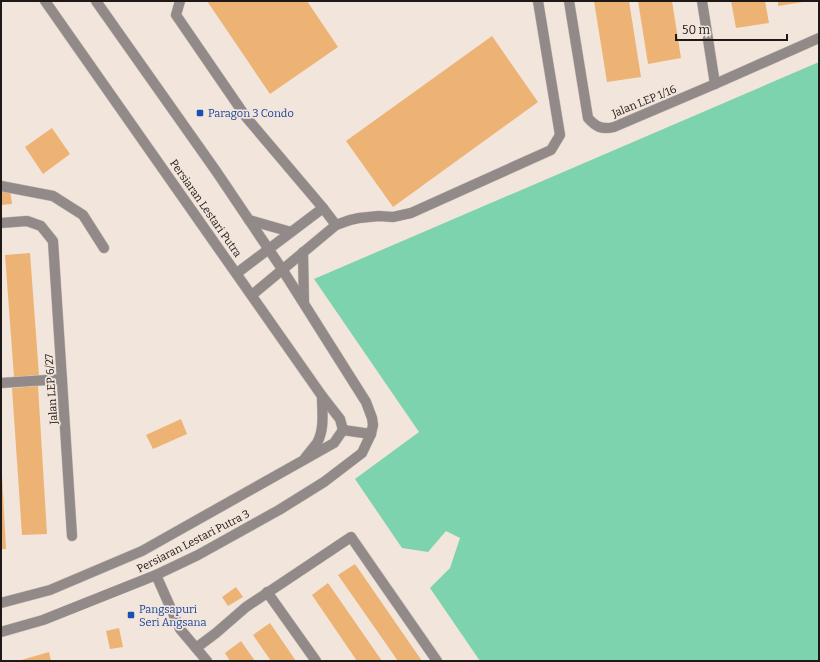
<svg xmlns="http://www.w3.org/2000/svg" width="820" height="662" font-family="Bitter,serif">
<rect width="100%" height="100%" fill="#f2e5dc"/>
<polygon fill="#7cd3ad" points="819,62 819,661 480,661 430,588 450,568 460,538 446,531 428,552 402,548 355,479 419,432 314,279"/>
<g fill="#edb374">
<polygon points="207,1 307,1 338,47 270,94"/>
<polygon points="594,1 629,1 641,77 607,82"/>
<polygon points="638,1 672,1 681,58 648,64"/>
<polygon points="731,1 765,1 769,23 736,28"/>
<polygon points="778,1 803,1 803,2 778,6"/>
<polygon points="492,36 538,102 393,207 346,141"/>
<polygon points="52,128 70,154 43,174 25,147"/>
<polygon points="10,189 12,204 1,205 1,190"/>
<polygon points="30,253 39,375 14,377 5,255"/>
<polygon points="38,386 47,534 22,535 12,388"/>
<polygon points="181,419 187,434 153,449 146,435"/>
<polygon points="1,475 2,475 6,549 1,549"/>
<polygon points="355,564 422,661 398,661 338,575"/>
<polygon points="328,583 382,661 357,661 312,595"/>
<polygon points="236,587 243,597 228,606 222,597"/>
<polygon points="270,623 296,661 271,661 253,635"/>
<polygon points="119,628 123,647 110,649 106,631"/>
<polygon points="241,641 255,661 230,661 225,653"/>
<polygon points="49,652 51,661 18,661"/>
</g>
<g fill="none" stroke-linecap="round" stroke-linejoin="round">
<defs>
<g id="minor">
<polyline points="45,1 322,396 340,419 343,430"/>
<polyline points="180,1 176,15 246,117 323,208 336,225"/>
<path d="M569,1L588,118C596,127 602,130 614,127L715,84L819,38"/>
<polyline points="702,1 715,84"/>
<polyline points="1,186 53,196 83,215 104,248"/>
<polyline points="249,220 291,232"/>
<polyline points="1,223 27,221 41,226 53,241 72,536"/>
<polyline points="303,252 304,302"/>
<polyline points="237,273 323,208"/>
<polyline points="252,295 336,225 350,220 359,218 379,216 393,217 411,213 551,150 560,135 538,1"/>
<polyline points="1,383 62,379"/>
<polyline points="343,430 371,434"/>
<path d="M305,458C309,453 313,448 317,443C325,429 322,411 322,396"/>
<polyline points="156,575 180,629 196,648"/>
<polyline points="267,592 316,661"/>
<polyline points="1,603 50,590 142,551 334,443 343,430"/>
<polyline points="1,632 43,620 156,575 198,555 279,510 324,482 362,453 371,434 373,425 372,418 366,402 282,269 216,171 96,1"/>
<polyline points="207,661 196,648 216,633 246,607 351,537 437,661"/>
</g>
</defs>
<use href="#minor" stroke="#ccc0b8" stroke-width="11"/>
<use href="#minor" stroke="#918a88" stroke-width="10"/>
</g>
<g fill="#1a4fb4" stroke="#f2e5dc" stroke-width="1.5">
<rect x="196" y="109" width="8" height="8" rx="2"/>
<rect x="127" y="611" width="8" height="8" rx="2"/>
</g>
<g text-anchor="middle" stroke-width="3.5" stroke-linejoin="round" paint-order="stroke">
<g font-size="11" fill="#1e1916" stroke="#f2e5dc">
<text transform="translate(644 101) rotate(-22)" y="4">Jalan LEP 1/16</text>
<text transform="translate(206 208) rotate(55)" y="4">Persiaran Lestari Putra</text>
<text transform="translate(51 389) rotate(-94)" y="4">Jalan LEP 6/27</text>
<text transform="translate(193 541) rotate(-27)" y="4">Persiaran Lestari Putra 3</text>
</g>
<g font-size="11" fill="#164399" stroke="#f2e5dc" text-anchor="start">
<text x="208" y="117">Paragon 3 Condo</text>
<text x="139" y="613">Pangsapuri<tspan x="139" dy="13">Seri Angsana</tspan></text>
</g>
</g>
<rect width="820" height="662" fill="none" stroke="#1e1916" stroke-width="4"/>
<path d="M676 34v6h111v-6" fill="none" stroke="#1e1916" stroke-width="2"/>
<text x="682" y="34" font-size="12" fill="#1e1916" stroke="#f2e5dc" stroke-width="3" paint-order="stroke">50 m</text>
</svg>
